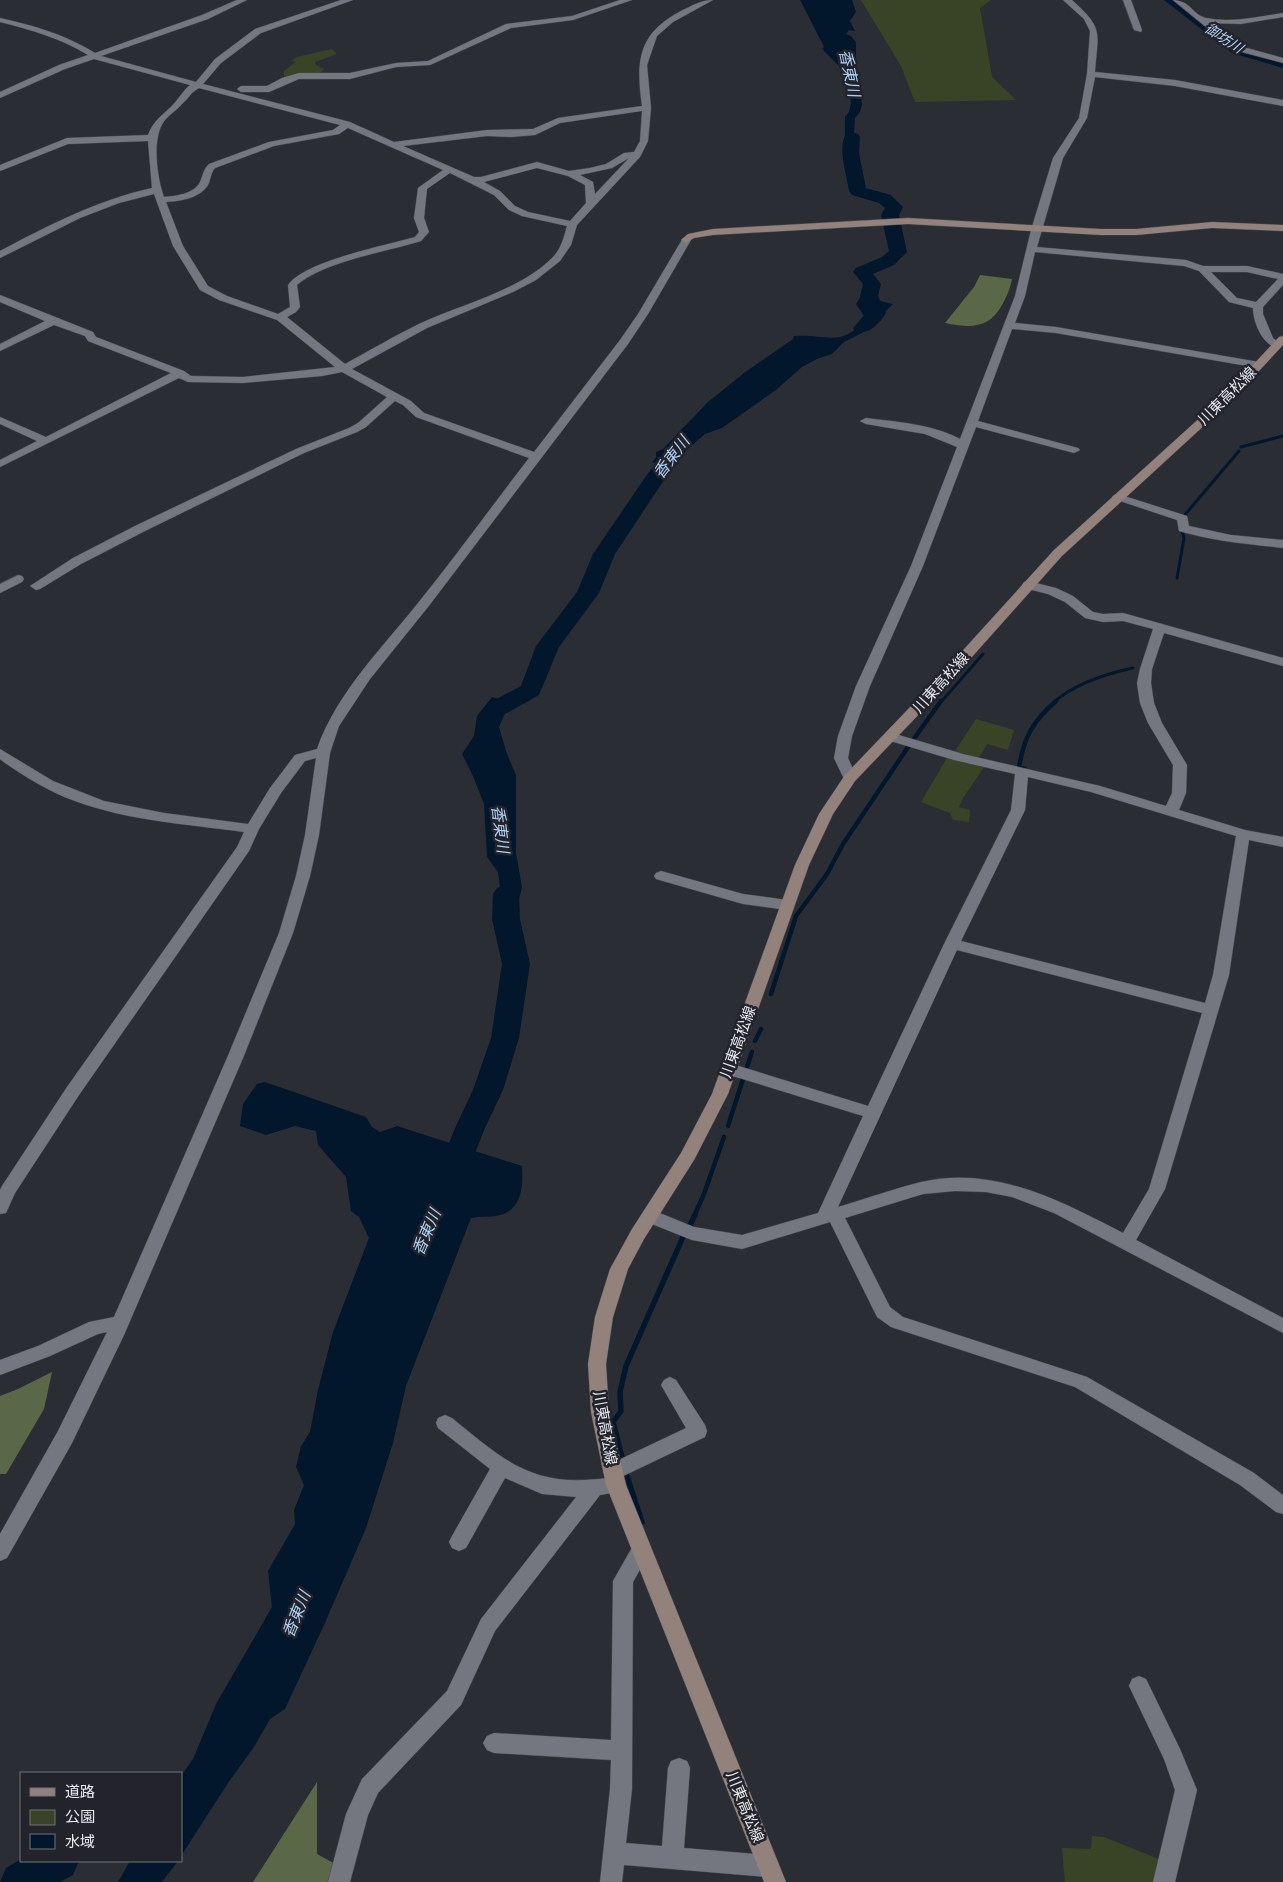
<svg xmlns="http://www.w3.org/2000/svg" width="1283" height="1882" font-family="'Varela Round','Noto Sans JP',sans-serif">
<rect width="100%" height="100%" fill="#2b2d35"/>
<g fill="#394427">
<polygon points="861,0 991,0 980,8 992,77 1016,100 915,102 901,66"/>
<polygon points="332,49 337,54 315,62 316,65 324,69 318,75 284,79 284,71 296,62 291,61 297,57"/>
<polygon points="976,719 1014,730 1008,750 987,744 979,758 955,751"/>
<polygon points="947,758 984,767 963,798 959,807 970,810 969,822 953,820 950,813 921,802"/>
<polygon points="1092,1836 1104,1837 1161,1860 1155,1882 1065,1882 1062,1848 1091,1849"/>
</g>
<g fill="#5b6848">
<path d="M980,275L1012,279C1010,289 1007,296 1002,305C989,329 970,328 945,323L974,287Z"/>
<polygon points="52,1372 44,1409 6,1474 0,1474 0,1396 18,1389"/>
<polygon points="317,1782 317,1854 348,1871 349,1882 253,1882"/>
</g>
<g fill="#02172c">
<polygon points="800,0 852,0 856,12 850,21 855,31 849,30 846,34 851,36 856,42 856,61 862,104 860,112 855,118 854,134 857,141 856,154 860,167 858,173 848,174 850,165 846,150 850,142 845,138 845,117 849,112 851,103 848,85 839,66 822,49 824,47"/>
<path d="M861,296L893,304L866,331L844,342L832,354L817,359L802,367L776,390L722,428L705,434L676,459L652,463L656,457V452L663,449L707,403L744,373L793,339L794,336C827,334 841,348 866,319L856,304Z"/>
<path d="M527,690L537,691L530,700L506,711L499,727L507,754L516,775V853L522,887L510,935L504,919L498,872L487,857L484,804L473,776L462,754L474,736L477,716L492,697C509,703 512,700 527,690Z"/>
<path d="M265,1082L366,1117L372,1127L380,1132L397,1126L522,1166C523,1183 523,1204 506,1213C498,1218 480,1216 471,1218L406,1386L393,1443L366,1528L324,1625L285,1709L270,1719L254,1747L228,1783L181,1856V1776L193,1759L216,1704L272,1607L268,1571L295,1524L294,1510L304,1485L296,1467L301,1446L310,1432L318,1390L333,1332L369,1238L359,1217L351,1211L346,1177L318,1145L316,1131L295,1126L266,1135L240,1126L243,1104L257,1084Z"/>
<polygon points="130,1861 178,1861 162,1882 118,1882"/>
</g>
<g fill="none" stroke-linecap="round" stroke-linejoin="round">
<g stroke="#02172c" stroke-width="3">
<polyline points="1241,447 1283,436"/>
<polyline points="1183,517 1239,451"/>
<polyline points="1177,578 1184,538 1182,531"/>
<polyline points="941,702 983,654"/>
<path d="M1054,702C1076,683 1105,674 1133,668"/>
</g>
<g stroke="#02172c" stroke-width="4.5">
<path d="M1025,769L1019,767C1024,737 1033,721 1056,701"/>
<polyline points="771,994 796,916 827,874 843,844 908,747 941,701"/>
<polyline points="755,1041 761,1029"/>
<polyline points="747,1067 752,1052"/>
<polyline points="728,1126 743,1079"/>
<polyline points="694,1216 704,1194 724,1137"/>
</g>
<g stroke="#02172c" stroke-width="5.5">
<polyline points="690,1225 695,1215"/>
<polyline points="622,1457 613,1422 621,1411 620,1392 626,1366 683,1237"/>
<polyline points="627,1476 642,1522"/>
</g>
<g fill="#02172c" fill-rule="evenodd">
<polygon points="1164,0 1180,0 1242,47 1283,58 1283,68 1232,53"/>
<path d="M852,132L858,134L860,137L859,153L866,188L891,195L903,207L899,215L907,252L894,265L873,274L881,284L878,296L886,313C879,324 869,335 855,332L853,328L867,312L860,296L863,284L853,272L856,268L882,257L889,251L881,215L885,208L879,203L852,195L849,191C847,175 837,148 846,134Z"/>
<polygon points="691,425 698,427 701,431 662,483 615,554 599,593 559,647 539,695 507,713 498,715 489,713 486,708 489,703 521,686 536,646 577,592 593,554 646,476 684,427"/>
<polygon points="506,885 515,888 519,894 520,919 530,964 519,1038 503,1090 485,1128 464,1181 460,1189 449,1193 438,1189 434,1181 455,1128 473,1090 491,1038 502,964 492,919 493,894 497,888"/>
<polygon points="21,1859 21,1861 79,1861 73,1875 60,1882 0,1882 6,1868"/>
</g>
<defs>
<g id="street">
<path d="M237,0H247L208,19L101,56L196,82L215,59L255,29L341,0H353L261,33L221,63L203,84L350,122L394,142L487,130L533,129L558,118L642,106C636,62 637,34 681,11C692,6 700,0 713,0L673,22L657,36L647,65L651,108L648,141L640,157L577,225L571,245L560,261L536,280L513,292L427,328L352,369L411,401L424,413L534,452L620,340L638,314L683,238H689L691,240L648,314L628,344L428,607L370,679L339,726L330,753L319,835L310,876L293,933L243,1058L124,1335L72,1443L7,1558L0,1561V1534L58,1431L107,1332L98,1334L50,1356L0,1375V1360L38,1346L89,1322L114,1317L227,1058L279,933L296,876L305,835L316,758L305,761L281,793L259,829L249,851L79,1095L15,1193L6,1213L0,1214V1190L2,1186L67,1087L237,847L244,832C187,824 129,821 75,801C50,792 27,778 5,763L0,759V749L53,781L104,801L164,813L248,824L270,788L295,755L317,749C336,694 382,648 418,603C456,556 492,506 529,458L416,417L403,405L395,401L366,427L357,432L304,453L143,532L81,564L40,589L36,590L30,586L73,558L135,526L296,449L349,428L358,423L387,397L342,372L322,376L243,383L188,382L179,378L0,467V460L37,441L0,424V417L46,437L171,373L88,341L85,336L54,325L0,351V344L45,321L0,302V295L93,332L96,337L184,371L191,376L243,377L335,367L277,320L219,300L200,290L173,246L154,194L119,203L80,218L0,258V251C49,225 98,200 152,188L148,141L68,144L0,171V165L67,138L148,135C155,117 166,114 177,100C182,94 184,90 190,85L94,59L65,69L0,98V92L59,65L88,55C60,38 32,30 0,22V18C35,26 64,34 95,53L202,15ZM199,88L340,125L333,130L269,142L209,164C203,170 203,175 200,182C194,194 176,196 164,197C157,178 151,137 165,120C170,114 177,110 182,104C190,97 189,94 199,88ZM642,111L640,141L634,152L624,153L606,164L590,168L569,171L537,162L481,177H474L403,146L487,136L511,137L535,135L560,123ZM348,128L443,170L418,188L414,218L419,232L415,237C384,246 305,261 288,285L290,307L278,314L227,296L208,286L183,246L166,202C181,201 202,198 209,183C211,177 211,173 215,168L274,146L339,134ZM629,158L595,194L593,182L580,175L612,168ZM537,168L568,176L585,185L586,203L570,221L528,212L515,206L500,191L484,182ZM450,173L494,195L509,210L522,216L567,226C564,237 561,249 553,257C520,291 461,304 419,324C394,336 369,351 345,364L287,317L296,312L300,307L297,285C325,261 386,252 421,241L429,232L424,218L427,189Z"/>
<polygon points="620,0 632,0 573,20 511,28 430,65 396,67 350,79 299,79 269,92 241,92 237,89 241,86 267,86 282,78 299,73 350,73 396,63 428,61 506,24 572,16"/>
<path d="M1063,0H1072C1104,29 1098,31 1095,72L1175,80L1283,100V106L1175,86L1095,77L1087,118L1063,158L1037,247L1186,260L1203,266H1247L1283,274V285L1263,307V314L1273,338L1282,345L1277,348C1262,344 1253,322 1253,308L1229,302L1199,271L1184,266L1035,252L1025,296L1015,323L1056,327L1259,362L1264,365L1259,368L1056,333L1012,329L978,421L1078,448L1080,450L1074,453L976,427L923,566L870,686L852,736L848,758L857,778L850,782L845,781L834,758L838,736L856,686L911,566L957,447L925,434L866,424L860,421L866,418C897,422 932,424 960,439L1015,296L1031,230L1053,158L1079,118L1087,74L1090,31L1084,19ZM1211,272H1247L1278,279L1256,302L1237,298Z"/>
<polygon points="1123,0 1131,0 1142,30 1141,32 1134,30"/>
<path d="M1173,0C1190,0 1193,15 1206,18C1231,23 1258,17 1283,13V17L1241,24L1210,23L1240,46L1283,58V63L1234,50Z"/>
<path d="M1118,494L1187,516L1189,526L1231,535L1283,540V548C1247,544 1213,541 1179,531L1177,520L1114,499L1112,497L1114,495Z"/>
<polygon points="18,575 22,576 24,579 22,582 0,593 0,584"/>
<path d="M1028,581L1056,588L1073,596L1093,612L1103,614L1123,613L1283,658V666L1164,633L1152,669L1151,683L1154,703L1162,723L1187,765L1186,793L1179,810L1245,830L1283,837V847L1249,840L1229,975L1165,1189L1136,1240L1283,1318V1333L1054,1213L1012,1197L986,1192L955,1191L923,1194L845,1218L890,1307L903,1317L1087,1377L1254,1473L1283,1495V1514L1276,1512L1240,1485L1075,1387L891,1327L877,1317L830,1222L742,1249L692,1240L644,1221L641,1216L644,1211L650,1209L694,1227L742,1235L818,1213L863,1116L723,1073L721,1069L723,1065L729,1063L868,1106L944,944L1011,810L1015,774L954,760L887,740L885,737L887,734L892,733L963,754L1100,786L1166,806L1172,793L1173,765L1148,723L1140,703L1137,683L1140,669L1153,629L1123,621L1103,622L1085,618L1065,602L1048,594L1024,588L1022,585L1024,582ZM1028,777L1091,792L1236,836L1213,975L1205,1003L961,941L1025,810ZM957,950L1202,1013L1149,1189L1123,1233C1061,1201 994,1165 921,1182C893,1189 865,1199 838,1207Z"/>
<polygon points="661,871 743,894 787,900 792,902 794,905 792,908 787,910 743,904 656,879 654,876 656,873"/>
<path d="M670,1377L676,1380L705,1425L707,1431L705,1437L619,1478L623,1479L626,1485L623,1491L600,1495L495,1631L461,1705L378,1793L368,1815L350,1882H328L346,1814L362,1779L447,1691L481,1619L576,1497L542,1494L505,1478L466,1548L459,1551L452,1548L449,1542L452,1536L490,1469L438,1428L436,1423L438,1418L445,1415L452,1418C506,1462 533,1488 607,1478L603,1472L606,1466L686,1428L661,1385L664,1380Z"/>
<polygon points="641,1541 648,1544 651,1550 633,1582 632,1789 626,1843 662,1846 668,1768 671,1761 679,1758 687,1761 690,1768 684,1848 768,1855 776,1858 779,1866 776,1874 768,1877 624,1865 622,1882 600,1882 610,1789 611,1760 494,1753 487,1750 483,1743 487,1736 494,1733 611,1740 613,1581 634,1544"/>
<polygon points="1139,1676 1146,1679 1180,1749 1197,1790 1175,1882 1153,1882 1175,1790 1164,1759 1129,1686 1132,1679"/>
</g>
<g id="secondary">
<polygon points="908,218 1101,229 1136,229 1212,222 1283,225 1283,231 1212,228 1136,235 1101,235 908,224 713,235 694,238 686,243 681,240 688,234 713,229"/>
<polygon points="1283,336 1283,345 1233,399 1062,556 946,686 855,781 833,814 809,865 728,1094 694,1160 644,1239 628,1269 613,1317 606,1364 609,1412 626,1485 786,1882 764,1882 606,1485 591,1412 588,1364 595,1317 610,1269 632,1229 681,1153 712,1094 795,865 819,814 845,775 936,680 1054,550 1225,395 1279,337"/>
</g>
</defs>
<use href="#street" stroke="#47484f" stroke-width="1"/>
<use href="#secondary" stroke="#47484f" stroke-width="1"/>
<use href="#street" fill="#757780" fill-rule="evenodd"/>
<use href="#secondary" fill="#93817c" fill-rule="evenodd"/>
</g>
<g text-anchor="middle" stroke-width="5" stroke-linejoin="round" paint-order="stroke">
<g font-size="14" font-style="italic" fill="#aed2f7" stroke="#22232b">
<text transform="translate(1224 38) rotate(33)" y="5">御坊川</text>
</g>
<g font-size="15" fill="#e9ebf0" stroke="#22232b">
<text transform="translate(1227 396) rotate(-45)" y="5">川東高松線</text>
<text transform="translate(941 683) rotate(-48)" y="5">川東高松線</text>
<text transform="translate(738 1042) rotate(-70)" y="5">川東高松線</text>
<text transform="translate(605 1428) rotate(80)" y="5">川東高松線</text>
<text transform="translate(745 1807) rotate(68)" y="5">川東高松線</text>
</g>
<g font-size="16" font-style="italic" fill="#aed2f7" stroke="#22232b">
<text transform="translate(850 73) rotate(78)" y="6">香東川</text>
<text transform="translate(671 457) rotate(-53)" y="6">香東川</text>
<text transform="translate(501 829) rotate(83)" y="6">香東川</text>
<text transform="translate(426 1232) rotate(-67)" y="6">香東川</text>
<text transform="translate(296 1614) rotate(-68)" y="6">香東川</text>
</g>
</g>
<rect x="20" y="1772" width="162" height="90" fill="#22232b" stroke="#72737a"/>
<rect x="30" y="1788" width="25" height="8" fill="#93817c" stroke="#72737a"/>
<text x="65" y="1797" font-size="15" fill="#e9ebf0">道路</text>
<rect x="30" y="1810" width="25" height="15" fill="#394427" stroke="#72737a"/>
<text x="65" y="1822" font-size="15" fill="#e9ebf0">公園</text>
<rect x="30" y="1834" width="25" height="15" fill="#02172c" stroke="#72737a"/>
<text x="65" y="1847" font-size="15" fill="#e9ebf0">水域</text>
</svg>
